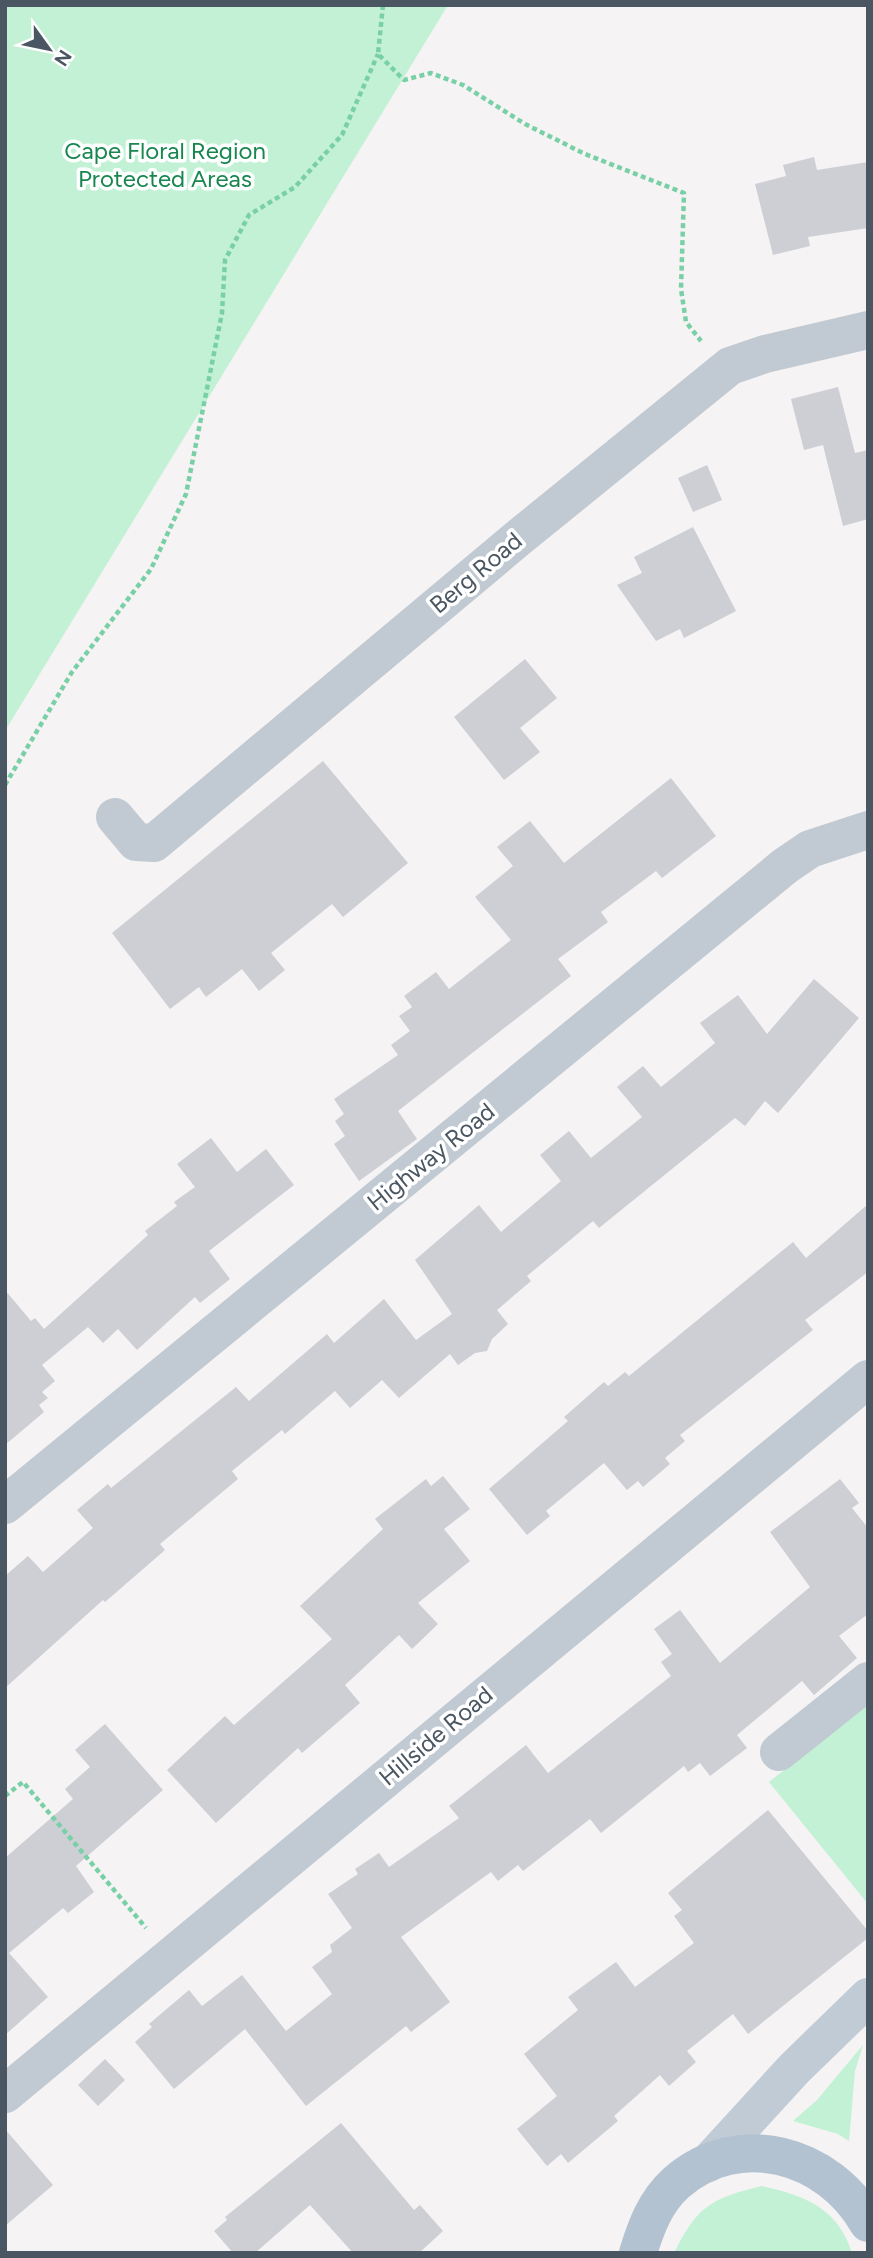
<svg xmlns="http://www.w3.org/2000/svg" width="873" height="2258" font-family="Figtree,sans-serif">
<rect width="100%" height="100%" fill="#f5f3f3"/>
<g fill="#c3f1d5">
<polygon points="5,5 448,5 5,731"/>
<polygon points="868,1704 868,1904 769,1782"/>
<polygon points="863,2045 855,2071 849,2141 838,2134 793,2121 817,2100"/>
<path d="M762,2186C805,2196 837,2207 852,2253H674C697,2206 712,2198 762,2186Z"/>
</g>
<g fill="#cdcfd5">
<polygon points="814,157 817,170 868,162 868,228 808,237 810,246 773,255 755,184 786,176 783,165"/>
<polygon points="838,387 855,453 868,450 868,519 843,526 823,445 804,450 791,399"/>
<polygon points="707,465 722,500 693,512 678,478"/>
<polygon points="693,527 736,611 684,638 680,629 656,641 617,585 642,573 634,557"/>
<polygon points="525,659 557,698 520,728 540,752 504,780 454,717"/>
<polygon points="323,761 408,863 343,917 332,904 271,953 285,970 259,991 242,969 206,997 199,987 170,1009 112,933"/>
<polygon points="671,778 716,836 662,878 656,871 601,912 608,922 558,959 571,976 398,1111 417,1139 359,1181 334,1144 345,1136 335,1121 344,1114 334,1099 398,1055 391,1045 410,1031 399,1016 412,1007 404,996 436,972 449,989 511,940 475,897 513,866 497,847 530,821 564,863"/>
<polygon points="814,979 859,1018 778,1113 765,1101 745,1126 735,1118 599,1228 593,1221 527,1276 531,1281 497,1310 508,1324 492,1339 487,1351 475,1353 458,1365 450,1354 399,1398 382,1380 350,1408 335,1391 285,1434 282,1430 232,1471 238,1479 160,1544 165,1550 105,1602 103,1600 5,1688 5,1576 28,1556 43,1572 93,1528 77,1510 108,1484 111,1488 236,1387 249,1401 327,1334 334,1343 384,1299 416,1340 452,1314 415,1260 479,1205 501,1232 561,1181 540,1155 569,1131 591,1158 642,1117 617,1087 643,1066 661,1087 715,1043 700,1023 738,995 767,1034"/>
<polygon points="211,1138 237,1172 266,1149 294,1185 209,1251 230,1279 200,1303 195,1297 137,1350 118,1329 103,1343 88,1327 42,1365 55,1381 42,1392 48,1398 39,1405 44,1412 5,1445 5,1290 31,1321 35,1318 44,1329 148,1235 145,1231 177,1206 174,1202 195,1187 177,1164"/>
<polygon points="868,1204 868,1272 805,1320 813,1330 680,1435 685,1441 665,1458 670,1464 643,1487 638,1481 627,1490 604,1463 546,1511 550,1516 527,1535 489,1489 568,1421 564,1417 604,1382 608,1386 625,1372 629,1376 793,1242 806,1258"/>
<polygon points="443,1476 470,1509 444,1529 470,1561 418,1603 438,1624 412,1649 399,1635 345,1685 360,1703 302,1753 298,1748 216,1823 167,1770 225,1716 234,1725 332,1639 300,1606 383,1529 375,1519 426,1479 431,1486"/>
<polygon points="840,1479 859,1503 852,1508 868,1528 868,1614 839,1636 857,1658 814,1695 802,1681 737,1735 747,1748 710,1776 700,1763 688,1772 684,1766 601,1833 590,1819 523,1871 518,1865 498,1881 491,1872 401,1937 450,2002 411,2032 406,2026 306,2106 245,2029 174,2089 135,2042 152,2027 149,2024 189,1990 202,2006 242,1975 286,2031 332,1994 312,1967 332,1952 330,1945 352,1928 328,1894 358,1874 355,1869 379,1853 389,1867 459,1818 449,1806 526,1745 548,1773 671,1676 661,1662 672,1654 654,1629 680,1610 720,1663 810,1587 770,1532"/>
<polygon points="105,1724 163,1790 76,1866 94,1892 68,1913 63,1908 9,1953 48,1997 5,2035 5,1858 73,1799 65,1789 90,1767 75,1750"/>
<polygon points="768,1810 868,1931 868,1938 748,2034 733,2014 687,2051 696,2062 669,2086 660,2075 614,2116 618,2121 568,2163 561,2154 547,2166 517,2129 557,2096 524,2054 578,2010 568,1997 616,1962 635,1987 694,1943 674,1916 682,1910 668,1893"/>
<polygon points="105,2059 125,2080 98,2106 78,2085"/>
<polygon points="341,2123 414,2210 420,2205 443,2231 419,2253 353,2253 310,2205 255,2253 233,2253 214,2231 227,2220 225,2217"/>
<polygon points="5,2129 53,2185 5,2226"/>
</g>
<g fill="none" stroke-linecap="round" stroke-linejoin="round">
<g stroke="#7ad0a6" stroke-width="4.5" stroke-dasharray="5 3.5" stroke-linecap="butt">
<polyline points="383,5 378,54 404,80 431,73 463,85 525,124 585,154 684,193 681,289 686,322 701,341"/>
<polyline points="5,785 72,672 151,569 186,494 222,313 225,260 249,215 295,187 342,135 378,54"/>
<polyline points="5,1796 23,1782 146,1928"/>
</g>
<g stroke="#c1cad2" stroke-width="38">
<polyline points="115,817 136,842 154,843 517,539 730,366 765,354 868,330"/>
<polyline points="5,1505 785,866 810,849 868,830"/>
<polyline points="779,1752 868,1681"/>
<polyline points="5,2094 868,1379"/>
</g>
<polyline stroke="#c1cbd6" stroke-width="38" points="708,2163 794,2069 868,1997"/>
<path stroke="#b3c2d1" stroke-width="38" d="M638,2253C646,2227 655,2202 676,2183C739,2128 829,2154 868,2223"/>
</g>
<g text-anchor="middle" stroke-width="7" stroke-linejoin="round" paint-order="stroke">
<g font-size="24" fill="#17864f" stroke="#fff">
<text x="165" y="159">Cape Floral Region<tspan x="165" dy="28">Protected Areas</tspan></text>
</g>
<g font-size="24" fill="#4a5661" stroke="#fff">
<text transform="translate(476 573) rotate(-40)" y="8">Berg Road</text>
<text transform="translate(431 1157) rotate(-39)" y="8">Highway Road</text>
<text transform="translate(436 1736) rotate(-40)" y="8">Hillside Road</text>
</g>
</g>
<rect width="873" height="2258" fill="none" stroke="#4a5661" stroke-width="14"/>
<g transform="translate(49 49) rotate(123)" stroke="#ffffff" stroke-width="5" paint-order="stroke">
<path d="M0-5L12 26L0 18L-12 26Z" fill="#4a5661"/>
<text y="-10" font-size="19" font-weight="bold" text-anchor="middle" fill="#4a5661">N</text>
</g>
</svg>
